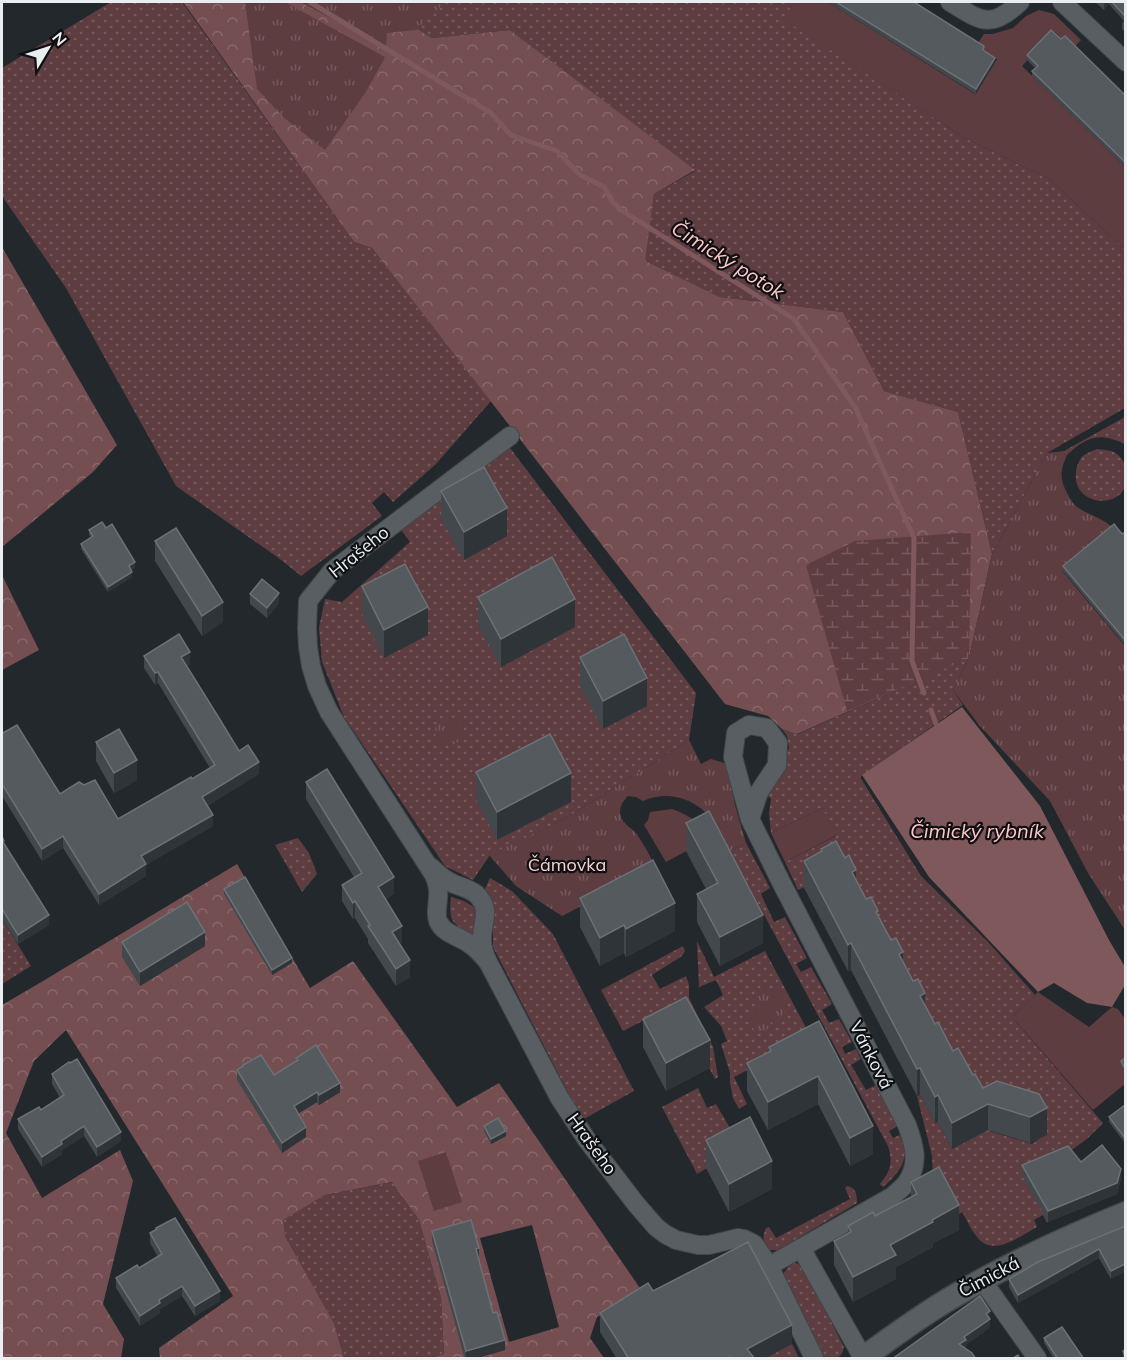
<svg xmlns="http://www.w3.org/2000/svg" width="1127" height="1360" font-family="Mulish,sans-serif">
<defs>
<pattern id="grass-dots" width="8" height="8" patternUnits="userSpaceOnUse" patternTransform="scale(1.5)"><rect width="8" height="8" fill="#5e3d40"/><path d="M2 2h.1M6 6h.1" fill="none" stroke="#75595c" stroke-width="1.8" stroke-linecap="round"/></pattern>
<pattern id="forest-crowns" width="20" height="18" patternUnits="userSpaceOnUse" patternTransform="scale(1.5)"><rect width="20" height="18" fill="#744e51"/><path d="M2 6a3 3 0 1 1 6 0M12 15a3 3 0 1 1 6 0" fill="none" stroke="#88686a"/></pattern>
<pattern id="wetland-marsh" width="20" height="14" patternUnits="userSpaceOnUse" patternTransform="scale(1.5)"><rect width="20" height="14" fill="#5e3d40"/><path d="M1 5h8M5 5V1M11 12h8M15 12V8" fill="none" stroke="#75595c"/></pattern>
<pattern id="park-tufts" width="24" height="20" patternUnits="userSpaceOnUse" patternTransform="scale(1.5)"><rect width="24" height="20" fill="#5e3d40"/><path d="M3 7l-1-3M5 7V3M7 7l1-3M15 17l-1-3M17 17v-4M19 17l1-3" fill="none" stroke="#75595c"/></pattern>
</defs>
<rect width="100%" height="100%" fill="#23282c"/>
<g fill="url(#grass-dots)" fill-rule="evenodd">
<polygon points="111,2 182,2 354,242 372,248 491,401 436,464 393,502 384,492 372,503 382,516 301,576 280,559 176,486 66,288 2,196 2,68"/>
<polygon points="374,2 794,2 784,19 965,138 1049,179 1125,249 1125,408 1047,453 992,554 958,412 884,391 843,312 720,297 644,261 654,194 695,171 510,30 432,38"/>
<path d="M1125,417V444C1100,432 1087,436 1067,455L1064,451Z"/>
<polygon points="507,444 696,693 689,740 568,817 490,855 473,880 445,866 344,717 322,662 319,628 325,599 342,602 410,542 396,523"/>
<path d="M1097,449C1104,450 1113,450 1118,455C1125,461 1126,468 1126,476C1126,479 1126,483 1125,486C1122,498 1106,503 1095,500C1089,498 1083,495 1080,490C1073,480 1075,463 1084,455C1088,453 1092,451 1097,449Z"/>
<path d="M969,658L953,690L963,705L860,777L921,876L988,942L1035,995L1012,1017L1103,1123L1088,1138L1057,1161L1048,1222L1047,1223L1043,1215L1034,1220L1037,1227C1020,1236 993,1258 977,1237C971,1230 967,1220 962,1212L954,1218L933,1179L932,1156L917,1096L920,1095L935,1123L938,1122L952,1149L990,1129V1131L1032,1144L1046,1134L983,1115L822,878L798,890L785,862L836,836L822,808L771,833L769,813L771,799L768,796L789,748L787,736L782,729L798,734Z"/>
<polygon points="298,838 309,853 317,874 302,892 275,845"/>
<path d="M746,843L770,888L761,894L774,922L785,917L807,958L796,964L801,972L811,967L832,1004L822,1010L829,1023L839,1019L852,1042L842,1047L845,1054L856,1049L861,1059L851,1065L866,1090L876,1085L898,1126L889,1131L893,1138L902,1134C911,1156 901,1172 883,1187L880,1184C891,1171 893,1162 888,1146L730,851Z"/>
<polygon points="490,878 512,891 553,934 634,1091 582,1120 493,947 493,918 484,891"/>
<path d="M451,897L464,901L474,907L478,920L474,935C453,926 448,921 451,897Z"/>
<polygon points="2,919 31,966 2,984"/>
<path d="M697,941L714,977L765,951L811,1037L734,1077L747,1104L739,1109L733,1098L730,1083V1073L721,1044L727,1041L721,1026L704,1007L723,995L716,980L699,987ZM756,1006L772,1021L770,1023L751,1018L756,1014Z"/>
<polygon points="683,946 685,951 682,956 652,975 660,989 686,976 689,985 689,998 713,1047 718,1077 715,1079 676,1004 623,1031 601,990"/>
<polygon points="698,1088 707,1108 716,1104 731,1130 751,1142 697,1174 662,1107"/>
<polygon points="393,1182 419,1220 441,1298 444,1354 431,1358 344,1358 334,1323 285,1236 282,1220 325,1195"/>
<path d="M847,1186C856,1187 857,1195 857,1203L778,1250H768C763,1241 762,1237 766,1228L769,1227L776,1238L850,1199L845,1188Z"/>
<path d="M794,1263L802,1265L844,1347C841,1360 836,1358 824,1358L783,1280L782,1275C786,1270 788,1266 794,1263Z"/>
<polygon points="792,1344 799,1358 764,1358"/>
</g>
<g fill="url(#forest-crowns)" fill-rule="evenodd">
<polygon points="183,2 374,2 432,38 510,30 695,170 654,194 645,261 720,297 843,312 884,391 958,412 992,554 969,658 797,734 782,729 768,716 725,704 372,248 354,242"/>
<polygon points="2,247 117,445 93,472 2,547"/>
<polygon points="2,575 39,650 2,670"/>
<path d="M237,864L310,988L353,961L457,1107L499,1083L644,1294L597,1317L590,1338L604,1358H475L504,1350L433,1241L465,1358H431L444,1354L441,1298L419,1220L392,1182L325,1195L283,1220L285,1236L334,1323L344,1358H160L159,1348L233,1296L66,1030L34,1061L6,1133L42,1198L120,1150L133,1181L103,1304L124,1339L121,1358H2V1005L38,984ZM274,1085L340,1092L319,1105L317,1102L294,1116ZM532,1225L559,1327L509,1342L480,1238Z"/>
</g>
<polygon fill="url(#wetland-marsh)" points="971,532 969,658 847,711 806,565 855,541"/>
<g fill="url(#park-tufts)">
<polygon points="245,2 285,2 385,57 366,92 325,150 283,117 257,89"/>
<polygon points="300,2 445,2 416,30 387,33 386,47"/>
<path d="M1064,451L1067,455C1061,469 1059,477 1066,491C1069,497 1072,503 1077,507C1090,516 1102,517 1114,529L1063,572L1125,646V930L1088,873L1050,801L979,725L953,690L969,658L992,554L1047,453Z"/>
<circle cx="449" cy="731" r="14"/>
<path d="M689,740L701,764L711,759L727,764L735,805L746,843L730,851C724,841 720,831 714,822C698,799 668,789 643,801L636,797L628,796C620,804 616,815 626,824C627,826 632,829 633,830C643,841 649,855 656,867L562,916L516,886L489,855L568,817Z"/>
<path d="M773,988C794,992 791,1017 772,1021L768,1028L760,1033L755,1032L750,1023L751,1018L756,1014C755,999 755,989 773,988Z"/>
</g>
<g fill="#5e3d40">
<polygon points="794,2 828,2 975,94 997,59 976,46 984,34 993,34 1013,28 1026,16 1039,10 1054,14 1081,40 1073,49 1055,32 1022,66 1125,167 1125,249 1049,179 965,138 783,19"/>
<polygon points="822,808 837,835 785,862 771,833"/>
<path d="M672,809C691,816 699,822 709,839L666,862L644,825L648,820L650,812Z"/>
<polygon points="1038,992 1089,1027 1112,1007 1118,1009 1125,1019 1125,1084 1093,1110 1012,1017"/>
<polygon points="446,1152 462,1202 434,1211 418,1161"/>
</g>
<polygon fill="#7e585b" points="962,707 1040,806 1109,940 1125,967 1125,985 1112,1007 1087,1003 1054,983 1038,992 929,877 862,775"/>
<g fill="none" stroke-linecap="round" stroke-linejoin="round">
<g stroke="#7e585b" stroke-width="5">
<polyline points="310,2 491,113 511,135 557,151 580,175 604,187 612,201 621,210 794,319 856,409 914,538 912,661 924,693"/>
<polyline points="931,710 936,724"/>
</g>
<defs>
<g id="minor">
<path d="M950,2C980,20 990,31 1020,2"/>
<polyline points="1062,2 1126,62"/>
<path d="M750,819L759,792L777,765L778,743L767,728L749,725L736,733L733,757L750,819L781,882L907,1125C914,1144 920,1163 907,1182C904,1187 898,1191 893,1196L769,1266L814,1358"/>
<path d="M431,867C438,874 445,880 454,884C462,887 470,889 476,894C492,909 482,921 482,939C482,947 484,954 488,962L559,1097L587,1140L636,1204L656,1227L665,1234L676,1240L698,1245H709L738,1238L744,1239L754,1244L769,1266"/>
<path d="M488,962C483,956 478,950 471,945C460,936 444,935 438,921C435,913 438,906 438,897C439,889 437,882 434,875L329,712L317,686L311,666L308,647L307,628L308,601L332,571L510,436"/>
<polyline points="801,1248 863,1358"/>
<polyline points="982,1280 1037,1358"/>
</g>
<path id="tertiary" d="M863,1358C892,1337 920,1316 951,1298C1007,1264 1065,1238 1126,1213"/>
</defs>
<use href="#minor" stroke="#424649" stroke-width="20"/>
<use href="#tertiary" stroke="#424649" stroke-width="25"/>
<use href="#minor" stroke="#585e62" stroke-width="18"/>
<use href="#tertiary" stroke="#585e62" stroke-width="22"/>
</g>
<g fill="#43484c">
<polygon points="828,2 914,2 984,51 995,63 976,94"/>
<polygon points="1095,2 1125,2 1125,32 1122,29 1122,23 1124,21 1109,4 1104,10"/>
<polygon points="1061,39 1125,95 1125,167 1032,76 1032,71 1035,68 1027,60 1027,55"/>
<polygon points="441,491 507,536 464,560 441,519"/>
<polygon points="106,528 135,567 131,570 132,577 108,592 81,549 81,544 91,537 89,535 89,530"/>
<polygon points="1125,532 1125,645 1063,571 1063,566"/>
<polygon points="155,541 223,622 202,636 155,561"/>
<polygon points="362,586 428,635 384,658 362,614"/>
<polygon points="250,594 279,603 267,618 250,604"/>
<polygon points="478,597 575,627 501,667 478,625"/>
<polygon points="144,656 190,664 187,666 239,751 259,774 207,806 213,826 146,865 146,876 99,905 63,848 42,861 2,796 2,731 60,794 118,819 210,768 158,683 155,685 144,668"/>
<polygon points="580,657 647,706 603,729 580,686"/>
<polygon points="96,742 137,780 114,793 96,761"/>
<polygon points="476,772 571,802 497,840 476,800"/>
<polygon points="306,782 394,894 386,899 402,942 399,944 410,977 396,986 368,943 368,939 355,918 353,919 342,901 342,885 354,877 306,799"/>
<polygon points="686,823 763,943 720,966 697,922 697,894 706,889 686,851"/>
<polygon points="2,836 4,844 49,925 18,944 2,919"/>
<polygon points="821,849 856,880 866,899 878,916 935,1024 953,1051 983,1088 1039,1094 1047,1135 1030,1143 988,1130 952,1149 938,1122 935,1123 920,1095 917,1096 851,970 848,971 804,888 804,861 821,852"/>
<polygon points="224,889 292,963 272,975 224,894"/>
<polygon points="580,898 675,931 626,957 624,953 600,966 580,927"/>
<polygon points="122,942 205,946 140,986 122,957"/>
<polygon points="643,1019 710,1068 666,1091 643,1047"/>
<polygon points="819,1021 873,1154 850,1166 818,1104 768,1130 747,1091 747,1063 769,1052 769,1047"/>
<polygon points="296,1058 340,1092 319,1105 317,1102 298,1113 306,1137 282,1153 237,1080 237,1070 243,1066 243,1065 274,1075 296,1062"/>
<polygon points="1125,1058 1125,1074 1121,1067 1121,1061"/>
<polygon points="52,1074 121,1141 97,1157 84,1136 62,1150 62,1154 42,1167 18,1129 18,1119 41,1110 60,1098 52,1084"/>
<polygon points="1125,1105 1125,1143 1109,1122 1109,1117"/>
<polygon points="484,1126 506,1136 491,1144 484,1131"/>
<polygon points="706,1140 772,1189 729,1212 706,1168"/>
<polygon points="1022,1165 1121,1179 1117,1194 1048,1222 1022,1176"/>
<polygon points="911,1182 959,1230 933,1243 933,1247 896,1267 896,1279 853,1302 834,1265 834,1241 848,1234 848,1226 875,1216 911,1197"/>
<polygon points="1125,1226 1111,1279 1099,1258 1018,1303 1009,1287 1009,1279"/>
<polygon points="432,1231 479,1258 493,1313 505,1350 474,1359 465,1359 432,1241"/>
<polygon points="150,1233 220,1301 195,1316 182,1296 160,1309 160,1313 140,1326 116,1288 116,1278 139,1268 158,1257 150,1243"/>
<polygon points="653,1291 792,1344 764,1359 617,1359 600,1332 600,1313"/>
<polygon points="1044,1338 1084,1359 1054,1359 1044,1343"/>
</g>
<g fill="#2e3438">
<polygon points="1106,2 1109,2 1109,4 1104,10 1104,4"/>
<polygon points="995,58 995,63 976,94 976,89"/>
<polygon points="507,508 507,536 464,560 464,532"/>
<polygon points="135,562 135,567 129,571 129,566"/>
<polygon points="132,572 132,577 108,592 108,587"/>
<polygon points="279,593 279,603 267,618 267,608"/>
<polygon points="575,599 575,627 501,667 501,639"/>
<polygon points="223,602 223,622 202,636 202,616"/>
<polygon points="428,607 428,635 384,658 384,630"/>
<polygon points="190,652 190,664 181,669 181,657"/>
<polygon points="158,672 158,683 155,685 155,673"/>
<polygon points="647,678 647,706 603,729 603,701"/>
<polygon points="137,760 137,780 114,793 114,773"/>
<polygon points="259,762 259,774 202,809 202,797"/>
<polygon points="571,773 571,802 497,840 497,812"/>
<polygon points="213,815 213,826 146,865 146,876 99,905 99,894 141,856"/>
<polygon points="63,836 63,848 42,861 42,849"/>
<polygon points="856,870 856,896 852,872"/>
<polygon points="394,877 394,894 378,904 378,887"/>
<polygon points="355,901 355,918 353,919 353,903"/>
<polygon points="675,903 675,931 626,957 626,929"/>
<polygon points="49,915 49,925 18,944 18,935"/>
<polygon points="763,915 763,943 720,966 720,937"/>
<polygon points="624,925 624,953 600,966 600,938"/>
<polygon points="402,926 402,942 392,949 392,932"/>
<polygon points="205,932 205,946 140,986 140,972"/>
<polygon points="851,943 851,970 848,971 848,945"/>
<polygon points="903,952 903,978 899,954"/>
<polygon points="292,958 292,963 272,975 272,970"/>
<polygon points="410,960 410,977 396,986 396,969"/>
<polygon points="925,993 925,1020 920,996"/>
<polygon points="710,1040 710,1068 666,1091 666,1063"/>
<polygon points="920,1068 920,1095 917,1096 917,1069"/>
<polygon points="818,1076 818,1104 768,1130 768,1102"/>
<polygon points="340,1083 340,1092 319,1105 319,1095"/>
<polygon points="317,1092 317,1102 294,1116 294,1106"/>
<polygon points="938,1095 938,1122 935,1123 935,1097"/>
<polygon points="988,1104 988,1130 952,1149 952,1123"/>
<polygon points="1047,1108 1047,1135 1030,1143 1030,1117"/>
<polygon points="84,1126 84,1136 62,1150 62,1154 42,1167 42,1157 61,1141"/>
<polygon points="873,1126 873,1154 850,1166 850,1138"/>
<polygon points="306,1127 306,1137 282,1153 282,1143"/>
<polygon points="506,1131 506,1136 491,1144 491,1139"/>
<polygon points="121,1132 121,1141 97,1157 97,1147"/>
<polygon points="772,1161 772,1189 729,1212 729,1184"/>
<polygon points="1121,1169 1121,1179 1117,1194 1048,1222 1048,1211"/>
<polygon points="959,1205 959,1230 933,1243 933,1247 896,1267 896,1279 853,1302 853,1277 890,1245 932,1220"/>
<polygon points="479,1248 479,1258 476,1259 476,1249"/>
<polygon points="1099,1249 1099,1258 1018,1303 1018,1295"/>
<polygon points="1125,1264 1125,1272 1111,1279 1111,1271"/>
<polygon points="182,1286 182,1296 160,1309 160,1313 140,1326 140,1316 159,1300"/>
<polygon points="220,1291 220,1301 195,1316 195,1306"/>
<polygon points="990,1311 990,1328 966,1345 966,1348 959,1353 959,1344 986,1314"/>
<polygon points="792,1325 792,1344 764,1359 747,1359 747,1349"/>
<polygon points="505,1340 505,1350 474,1359 466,1359 466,1351"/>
</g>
<g fill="#555a5e" stroke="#6c7175" stroke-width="1.5">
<polygon points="836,2 914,2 984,46 983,50 995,58 976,89"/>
<polygon points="1112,2 1125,2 1125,16"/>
<polygon points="1051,30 1061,39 1065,36 1125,95 1125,162 1032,71 1038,66 1027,55"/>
<polygon points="484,467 507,508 464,532 441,491"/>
<polygon points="102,522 106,528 112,524 135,562 129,566 132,572 108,587 81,544 93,536 89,530"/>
<polygon points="1114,524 1122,534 1125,532 1125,640 1063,566"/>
<polygon points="176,528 223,602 202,616 155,541"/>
<polygon points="552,557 575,599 501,639 478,597"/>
<polygon points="405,564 428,607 384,630 362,586"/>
<polygon points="262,579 279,593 267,608 250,594"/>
<polygon points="179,634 190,652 181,657 219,718 239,751 248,745 259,762 202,797 213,815 141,856 146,864 99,894 63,836 42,849 2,784 2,731 3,733 17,725 60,794 79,782 84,785 95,780 118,819 191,777 192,779 215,765 158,672 155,673 144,656"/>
<polygon points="624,634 647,678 603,701 580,657"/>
<polygon points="119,729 137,760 114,773 96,742"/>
<polygon points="550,734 571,773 497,812 476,772"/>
<polygon points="327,769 394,877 378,887 402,926 392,932 410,960 396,969 368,926 370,925 355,901 353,903 342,885 362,873 306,782"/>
<polygon points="709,811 763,915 720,937 697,894 718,883 686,823"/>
<polygon points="2,836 4,841 3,842 49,915 18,935 2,909"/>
<polygon points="836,841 845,858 849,855 856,870 852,872 866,899 871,897 878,911 876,912 891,940 896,938 903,952 899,954 913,981 918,979 925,993 920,996 935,1024 938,1022 953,1051 958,1048 973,1075 975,1074 983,1088 997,1081 1039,1094 1047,1108 1030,1117 988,1104 952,1123 938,1095 935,1097 920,1068 917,1069 851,943 848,945 804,861 822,851 821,849"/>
<polygon points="653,860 675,903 626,929 624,925 600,938 580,898"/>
<polygon points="245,877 292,958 272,970 224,889"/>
<polygon points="187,902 205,932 140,972 122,942"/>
<polygon points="686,997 710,1040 666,1063 643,1019"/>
<polygon points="819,1021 873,1126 850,1138 818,1076 768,1102 747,1063 771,1051 769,1047"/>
<polygon points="316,1045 340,1083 319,1095 317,1092 294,1106 306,1127 282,1143 237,1070 243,1066 243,1065 261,1055 274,1075 298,1060 296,1058"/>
<polygon points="1125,1058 1125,1069 1121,1061"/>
<polygon points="77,1059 121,1132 97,1147 84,1126 61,1141 62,1144 42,1157 18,1119 39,1107 41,1110 64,1095 52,1074 69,1062 70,1063"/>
<polygon points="1125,1105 1125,1138 1109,1117"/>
<polygon points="750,1117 772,1161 729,1184 706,1140"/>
<polygon points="498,1118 506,1131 491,1139 484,1126"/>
<polygon points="1102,1145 1121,1169 1117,1183 1048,1211 1022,1165 1068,1146 1081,1162"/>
<polygon points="939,1167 959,1205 932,1220 933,1222 890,1245 896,1255 853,1277 834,1241 851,1232 848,1226 873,1212 875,1216 917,1194 911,1182"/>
<polygon points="175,1218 220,1291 195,1306 182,1286 159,1300 160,1303 140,1316 116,1278 137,1265 139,1268 162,1254 150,1233 157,1229 156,1228"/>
<polygon points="471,1220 479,1248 476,1249 493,1313 497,1312 505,1340 466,1351 432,1231"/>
<polygon points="1125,1226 1125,1264 1111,1271 1099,1249 1018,1295 1009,1279 1038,1262"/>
<polygon points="748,1242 792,1325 747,1349 755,1359 731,1359 730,1357 728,1359 629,1359 600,1313 648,1283 653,1291"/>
<polygon points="980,1296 990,1311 986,1314 990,1319 964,1337 966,1340 959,1344 972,1353 976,1359 892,1359"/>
<polygon points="1062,1327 1084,1359 1058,1359 1044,1338"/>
<polygon points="1125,1350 1125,1358 1123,1351"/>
<polygon points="1018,1355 1020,1359 1012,1359"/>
</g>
<g text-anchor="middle" stroke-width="4.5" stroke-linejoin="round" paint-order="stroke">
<g font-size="18" fill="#ebeef1" stroke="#0e1012">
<text transform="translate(359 552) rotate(-39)" y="6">Hrašeho</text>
<text transform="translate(871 1055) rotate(63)" y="6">Vánková</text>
<text transform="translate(592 1144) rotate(54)" y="6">Hrašeho</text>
<text transform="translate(989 1277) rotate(-28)" y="6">Čimická</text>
</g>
<g font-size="18" fill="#facfd2" stroke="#0e1012">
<text x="567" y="871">Čámovka</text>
</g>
<g font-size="20" font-style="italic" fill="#ffc6ca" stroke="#0e1012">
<text transform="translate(728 260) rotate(32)" y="7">Čimický potok</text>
<text x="977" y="838">Čimický rybník</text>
</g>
</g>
<rect width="1127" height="1360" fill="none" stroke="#ebeef1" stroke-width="6"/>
<g transform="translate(48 48) rotate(51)" stroke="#0e1012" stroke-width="4.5" paint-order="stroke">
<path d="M0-4.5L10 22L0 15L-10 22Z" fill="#ebeef1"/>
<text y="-9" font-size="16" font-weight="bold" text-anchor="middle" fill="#ebeef1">N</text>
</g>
</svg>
